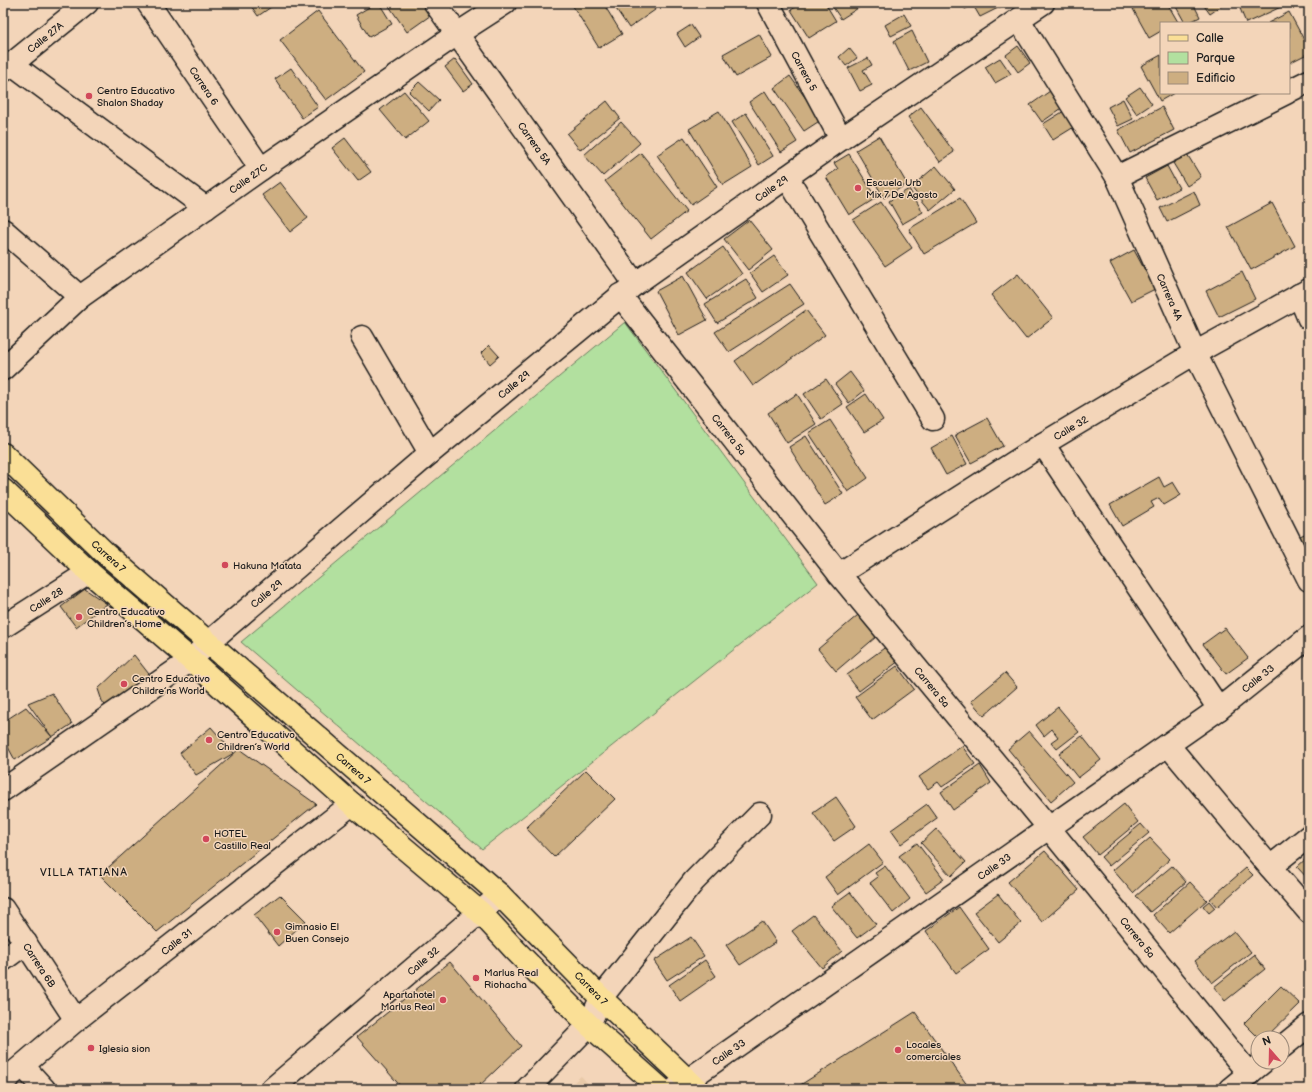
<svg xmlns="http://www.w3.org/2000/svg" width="1312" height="1092" font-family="'Balsamiq Sans',sans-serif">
<rect width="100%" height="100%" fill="#f3d5b9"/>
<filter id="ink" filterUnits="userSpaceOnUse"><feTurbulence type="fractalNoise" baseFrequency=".025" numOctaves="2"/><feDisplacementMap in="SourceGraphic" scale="8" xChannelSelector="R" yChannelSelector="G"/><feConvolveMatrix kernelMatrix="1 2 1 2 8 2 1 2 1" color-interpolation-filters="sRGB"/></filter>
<g filter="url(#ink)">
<polygon fill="#e8c9a8" points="581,1076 593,1089 566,1089"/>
<polygon fill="#b2e09f" stroke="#677e5e" points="625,322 818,583 482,849 241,642"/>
<g fill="#cdae81" stroke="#1c1c1c">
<polygon points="249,3 277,3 258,16"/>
<polygon points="376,3 379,3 392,24 369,37 356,15"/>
<polygon points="387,3 427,3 434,13 407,32"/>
<polygon points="571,3 603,3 622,34 599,48"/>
<polygon points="612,3 651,3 655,10 629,28"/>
<polygon points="802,3 825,3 836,21 809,38 791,10"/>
<polygon points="830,3 866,3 841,19"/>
<polygon points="962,3 1008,3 980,17 973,5 965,9"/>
<polygon points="1143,3 1167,3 1178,22 1161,23 1161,31 1149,38 1133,9"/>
<polygon points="1174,3 1193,3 1200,17 1188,23 1185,23"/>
<polygon points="1202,3 1226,3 1210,14"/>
<polygon points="1246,3 1281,3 1283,6 1246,23 1239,6"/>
<polygon points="318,11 364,72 326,100 280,40"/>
<polygon points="1289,12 1309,49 1309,53 1289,63 1289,23 1268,23"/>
<polygon points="904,14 911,26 891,36 885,25"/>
<polygon points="691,25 699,37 685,47 677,34"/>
<polygon points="912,31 927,62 909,71 894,41"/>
<polygon points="759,34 772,57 736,77 723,54"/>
<polygon points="1018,46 1030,63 1018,72 1006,55"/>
<polygon points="849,48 857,58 846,66 839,57"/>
<polygon points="1161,55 1161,93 1174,93 1160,101 1141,66"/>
<polygon points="868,58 872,65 863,70 872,85 860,91 848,68"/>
<polygon points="1000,58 1011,74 995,83 985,67"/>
<polygon points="455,59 473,84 463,91 445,67"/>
<polygon points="291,68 318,107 302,118 275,79"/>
<polygon points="790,76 821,120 804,131 774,88"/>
<polygon points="419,82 439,100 429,111 409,92"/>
<polygon points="1140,87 1152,104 1137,114 1125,97"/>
<polygon points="404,91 429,121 405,140 380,110"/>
<polygon points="765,91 797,142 781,152 749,102"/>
<polygon points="1050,91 1062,108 1042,122 1030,105"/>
<polygon points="1123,99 1133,119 1118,126 1108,107"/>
<polygon points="607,101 620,118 580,150 567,134"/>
<polygon points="921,107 954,152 940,162 908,117"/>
<polygon points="1162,107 1174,130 1130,153 1118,130"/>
<polygon points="719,111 752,167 723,185 689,129"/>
<polygon points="1064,111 1074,127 1053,140 1043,124"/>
<polygon points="746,113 773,156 759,165 732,122"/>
<polygon points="621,122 640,143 603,176 584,155"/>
<polygon points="879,136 907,184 884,198 856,150"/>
<polygon points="684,137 717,187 691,205 657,155"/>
<polygon points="345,138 371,172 358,181 332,148"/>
<polygon points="641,153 687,211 651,239 605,181"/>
<polygon points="849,154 876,198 849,215 826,177 838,169 834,163"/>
<polygon points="1187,154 1201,177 1187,186 1173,163"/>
<polygon points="936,166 955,189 930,210 911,187"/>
<polygon points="1167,166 1179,188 1157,200 1145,178"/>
<polygon points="280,182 308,218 290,232 262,195"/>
<polygon points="909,189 923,212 902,224 889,201"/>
<polygon points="1194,191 1200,205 1167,222 1160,208"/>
<polygon points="960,198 976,223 924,254 909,229"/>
<polygon points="881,202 912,248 885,266 853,220"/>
<polygon points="1272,203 1295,246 1251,270 1228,227"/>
<polygon points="749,220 773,250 748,270 724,239"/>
<polygon points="723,247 742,274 707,299 688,272"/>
<polygon points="1134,250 1155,289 1131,301 1110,263"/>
<polygon points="774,256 788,275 763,292 750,273"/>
<polygon points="1242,272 1255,299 1219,317 1206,291"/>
<polygon points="1018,274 1053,318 1026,339 991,295"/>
<polygon points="683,276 707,320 679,335 656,291"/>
<polygon points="746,279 758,298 717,323 705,304"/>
<polygon points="790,284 804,304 729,352 715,332"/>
<polygon points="806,310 825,335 753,386 735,361"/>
<polygon points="489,345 499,356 490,364 481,353"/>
<polygon points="850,372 864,391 849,403 835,384"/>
<polygon points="826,379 843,404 821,419 804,394"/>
<polygon points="797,394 816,424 787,443 768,413"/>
<polygon points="866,394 883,420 864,432 847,407"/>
<polygon points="987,418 1003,446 971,463 955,435"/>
<polygon points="830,420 868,478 848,492 809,433"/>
<polygon points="806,436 843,494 825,505 789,447"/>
<polygon points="952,436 967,464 946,475 931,448"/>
<polygon points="1159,477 1164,487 1173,482 1181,495 1164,505 1159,498 1151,502 1154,507 1122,526 1110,505"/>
<polygon points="1309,532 1309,555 1300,536"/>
<polygon points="85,589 107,604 76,627 61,607"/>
<polygon points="858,615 876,637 836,671 818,649"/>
<polygon points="1225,628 1248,658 1226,674 1203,644"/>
<polygon points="887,646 899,661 859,691 847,675"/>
<polygon points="134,655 152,678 107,708 102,701 98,689"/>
<polygon points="897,666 914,689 872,720 855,697"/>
<polygon points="1005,673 1017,687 984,716 971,701"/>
<polygon points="52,693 72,724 52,737 28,703"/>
<polygon points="26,707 52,737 15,760 3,738 3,722"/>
<polygon points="1058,707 1079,732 1057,749 1051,742 1058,737 1052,729 1044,736 1036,725"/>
<polygon points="211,727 234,753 196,775 180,753"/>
<polygon points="1029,731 1073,782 1051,801 1008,749"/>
<polygon points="1082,736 1101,760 1078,778 1059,754"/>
<polygon points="962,746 975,764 942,787 938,782 928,789 919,777"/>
<polygon points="239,749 316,804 157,932 100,875"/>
<polygon points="980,765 991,783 953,810 941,792"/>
<polygon points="586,770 615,799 554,857 526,828"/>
<polygon points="836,797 856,826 834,841 813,813"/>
<polygon points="927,804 937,818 901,844 891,830"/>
<polygon points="1124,804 1138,822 1098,855 1083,837"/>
<polygon points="1141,824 1149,833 1109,866 1101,857"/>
<polygon points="936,829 966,862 951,876 921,843"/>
<polygon points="1150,838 1170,859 1133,893 1113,870"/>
<polygon points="917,843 944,879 926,892 899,856"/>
<polygon points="869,844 883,862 838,895 825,877"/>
<polygon points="1045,851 1079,890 1042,922 1008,882"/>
<polygon points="1309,856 1309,880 1297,867"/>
<polygon points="885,866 910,899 893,913 870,883 878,877 875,873"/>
<polygon points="1172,866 1186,882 1150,912 1136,896"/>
<polygon points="1246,868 1253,875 1217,907 1210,899"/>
<polygon points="1190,882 1207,900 1169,933 1153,915"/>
<polygon points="850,892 876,924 857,938 831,906"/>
<polygon points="998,894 1021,923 998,942 974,912"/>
<polygon points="280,895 306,921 278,946 254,915"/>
<polygon points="1209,901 1215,908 1209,913 1203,906"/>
<polygon points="959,907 989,949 956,973 926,931"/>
<polygon points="813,915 842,951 822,968 792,931"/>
<polygon points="762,921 776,942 740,965 726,945"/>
<polygon points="1234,931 1251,952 1212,983 1195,961"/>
<polygon points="691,937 704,956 667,980 654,961"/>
<polygon points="1254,955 1265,969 1225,1001 1214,987"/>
<polygon points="705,960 716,976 680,1001 669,985"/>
<polygon points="450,962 521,1046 476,1089 403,1089 357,1037"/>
<polygon points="1281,986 1300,1004 1265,1038 1259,1038 1244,1023"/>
<polygon points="915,1012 970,1089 794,1089"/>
</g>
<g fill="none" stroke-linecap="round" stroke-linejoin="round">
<defs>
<g id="minor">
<path id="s1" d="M148,3L261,169"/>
<path id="s2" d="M435,3L635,284"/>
<path id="s3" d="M768,3L841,139"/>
<path id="s4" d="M1019,20L1117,177L1195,353L1309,580"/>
<polyline points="12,64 206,208"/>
<path id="s5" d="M3,71L87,3"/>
<polyline points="1289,91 1309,81"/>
<polyline points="787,177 933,419"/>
<polyline points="1117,177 1286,93"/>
<polyline points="3,230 80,297"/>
<path id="s6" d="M620,295L839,574L1049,828L1249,1074"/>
<polyline points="1299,295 1309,319"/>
<polyline points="362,337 430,453"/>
<path id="s7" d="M3,369L80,297L261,169L457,34L505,3"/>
<polyline points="1043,444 1219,709"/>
<path id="s8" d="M839,574L1043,444L1195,353L1309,290"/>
<path id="s9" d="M3,627L89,572"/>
<polyline points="1168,745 1270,867 1309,912"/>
<path id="s10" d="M3,790L191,660L208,643L430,453L635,284L841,139L1043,3"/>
<polyline points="1270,867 1309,836"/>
<path id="s11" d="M3,909L76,1020"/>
<polyline points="3,960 26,943"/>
<polyline points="1282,1047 1309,1025"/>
<polyline points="23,1066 44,1089"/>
<path id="s12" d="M3,1082L76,1020L352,804"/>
<path id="s13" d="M272,1089L500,895"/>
<polyline points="527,1089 589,1025 601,998 694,881 760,814"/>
<path id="s14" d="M675,1089L1219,709L1309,637"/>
<polyline points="1230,1089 1263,1062"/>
</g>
<g id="major">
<path id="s15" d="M3,454L104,552L500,895L601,998L697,1089"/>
<polyline points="3,490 89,572 191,660 352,804 481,913 515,950 589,1025 661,1089"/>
</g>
</defs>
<use href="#minor" stroke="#1c1c1c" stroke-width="25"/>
<use href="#major" stroke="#1c1c1c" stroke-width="25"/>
<use href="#minor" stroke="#f3d5b9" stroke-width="22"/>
<use href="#major" stroke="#fadf96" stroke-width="22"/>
</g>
</g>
<g fill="#d1495b" stroke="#f3d5b9" stroke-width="1.5">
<circle cx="89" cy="96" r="4"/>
<circle cx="858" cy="188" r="4"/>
<circle cx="225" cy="565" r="4"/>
<circle cx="79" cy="617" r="4"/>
<circle cx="124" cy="684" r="4"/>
<circle cx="209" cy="740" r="4"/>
<circle cx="206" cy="839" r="4"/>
<circle cx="277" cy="932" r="4"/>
<circle cx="476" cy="978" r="4"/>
<circle cx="443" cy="1000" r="4"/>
<circle cx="91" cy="1048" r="4"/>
<circle cx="898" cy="1050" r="4"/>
</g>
<g text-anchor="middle" stroke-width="3" stroke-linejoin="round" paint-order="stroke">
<g font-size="10" fill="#1c1c1c" stroke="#f3d5b9">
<text dy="4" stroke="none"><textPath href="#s5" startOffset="54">Calle 27A</textPath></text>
<text dy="4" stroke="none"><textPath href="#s3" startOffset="77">Carrera 5</textPath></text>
<text dy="4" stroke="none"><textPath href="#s1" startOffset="100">Carrera 6</textPath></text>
<text dy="4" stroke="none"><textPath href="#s2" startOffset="172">Carrera 5A</textPath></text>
<text dy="4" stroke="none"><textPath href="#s7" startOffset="311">Calle 27C</textPath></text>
<text dy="4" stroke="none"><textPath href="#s10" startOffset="977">Calle 29</textPath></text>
<text dy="4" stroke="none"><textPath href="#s4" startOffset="316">Carrera 4A</textPath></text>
<text dy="4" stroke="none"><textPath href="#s10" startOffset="653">Calle 29</textPath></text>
<text dy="4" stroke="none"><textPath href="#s8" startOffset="274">Calle 32</textPath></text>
<text dy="4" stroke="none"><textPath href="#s6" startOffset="177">Carrera 5a</textPath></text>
<text dy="4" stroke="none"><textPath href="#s15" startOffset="147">Carrera 7</textPath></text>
<text dy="4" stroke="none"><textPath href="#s10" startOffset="329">Calle 29</textPath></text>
<text dy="4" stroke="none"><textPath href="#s9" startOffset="51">Calle 28</textPath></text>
<text dy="4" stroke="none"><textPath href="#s14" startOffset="713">Calle 33</textPath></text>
<text dy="4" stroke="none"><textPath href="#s6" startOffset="501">Carrera 5a</textPath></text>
<text dy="4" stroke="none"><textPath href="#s15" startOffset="471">Carrera 7</textPath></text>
<text dy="4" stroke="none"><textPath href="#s14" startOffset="389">Calle 33</textPath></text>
<text dy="4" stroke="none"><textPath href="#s6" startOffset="825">Carrera 5a</textPath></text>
<text dy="4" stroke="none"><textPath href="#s12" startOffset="223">Calle 31</textPath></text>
<text dy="4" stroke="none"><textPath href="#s13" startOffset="198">Calle 32</textPath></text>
<text dy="4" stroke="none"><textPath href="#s11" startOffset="67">Carrera 6B</textPath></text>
<text dy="4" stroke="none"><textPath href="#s15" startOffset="795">Carrera 7</textPath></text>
<text dy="4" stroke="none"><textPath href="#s14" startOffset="65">Calle 33</textPath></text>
</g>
<g font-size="10" fill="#1c1c1c" stroke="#f3d5b9" text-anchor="start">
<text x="97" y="94">Centro Educativo<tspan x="97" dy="12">Shalon Shaday</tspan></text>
<text x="866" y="186">Escuela Urb<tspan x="866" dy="12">Mix 7 De Agosto</tspan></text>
<text x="233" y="569">Hakuna Matata</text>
<text x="87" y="615">Centro Educativo<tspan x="87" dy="12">Children´s Home</tspan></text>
<text x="132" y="682">Centro Educativo<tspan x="132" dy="12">Childre´ns World</tspan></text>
<text x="217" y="738">Centro Educativo<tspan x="217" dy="12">Children´s World</tspan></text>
<text x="214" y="837">HOTEL<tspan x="214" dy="12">Castillo Real</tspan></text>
<text x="285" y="930">Gimnasio El<tspan x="285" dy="12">Buen Consejo</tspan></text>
<text x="484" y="976">Marlus Real<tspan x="484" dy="12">Riohacha</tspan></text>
<text x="435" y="998" text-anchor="end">Apartahotel<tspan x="435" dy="12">Marlus Real</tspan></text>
<text x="906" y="1048">Locales<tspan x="906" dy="12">comerciales</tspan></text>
<text x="99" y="1052">Iglesia sion</text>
</g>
<g font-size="11" letter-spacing="1" fill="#1c1c1c" stroke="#f3d5b9">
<text x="84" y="876">VILLA TATIANA</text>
</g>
</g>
<rect width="1312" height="1092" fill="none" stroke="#f3d5b9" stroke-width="16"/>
<rect x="8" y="8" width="1296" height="1076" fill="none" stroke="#1c1c1c" stroke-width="1.5" filter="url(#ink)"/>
<rect x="1160" y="22" width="130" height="72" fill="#f3d5b9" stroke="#9d8b7a"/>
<rect x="1168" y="35" width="20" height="6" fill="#fadf96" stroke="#9d8b7a"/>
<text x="1196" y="42" font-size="12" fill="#1c1c1c">Calle</text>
<rect x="1168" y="52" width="20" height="12" fill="#b2e09f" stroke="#9d8b7a"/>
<text x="1196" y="62" font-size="12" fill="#1c1c1c">Parque</text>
<rect x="1168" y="72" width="20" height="12" fill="#cdae81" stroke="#9d8b7a"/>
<text x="1196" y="82" font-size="12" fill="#1c1c1c">Edificio</text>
<g transform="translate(1270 1050) rotate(340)"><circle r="19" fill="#f3d5b9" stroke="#9d8b7a"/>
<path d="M0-3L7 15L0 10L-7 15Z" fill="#d1495b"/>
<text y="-6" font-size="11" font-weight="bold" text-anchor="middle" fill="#1c1c1c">N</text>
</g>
</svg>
